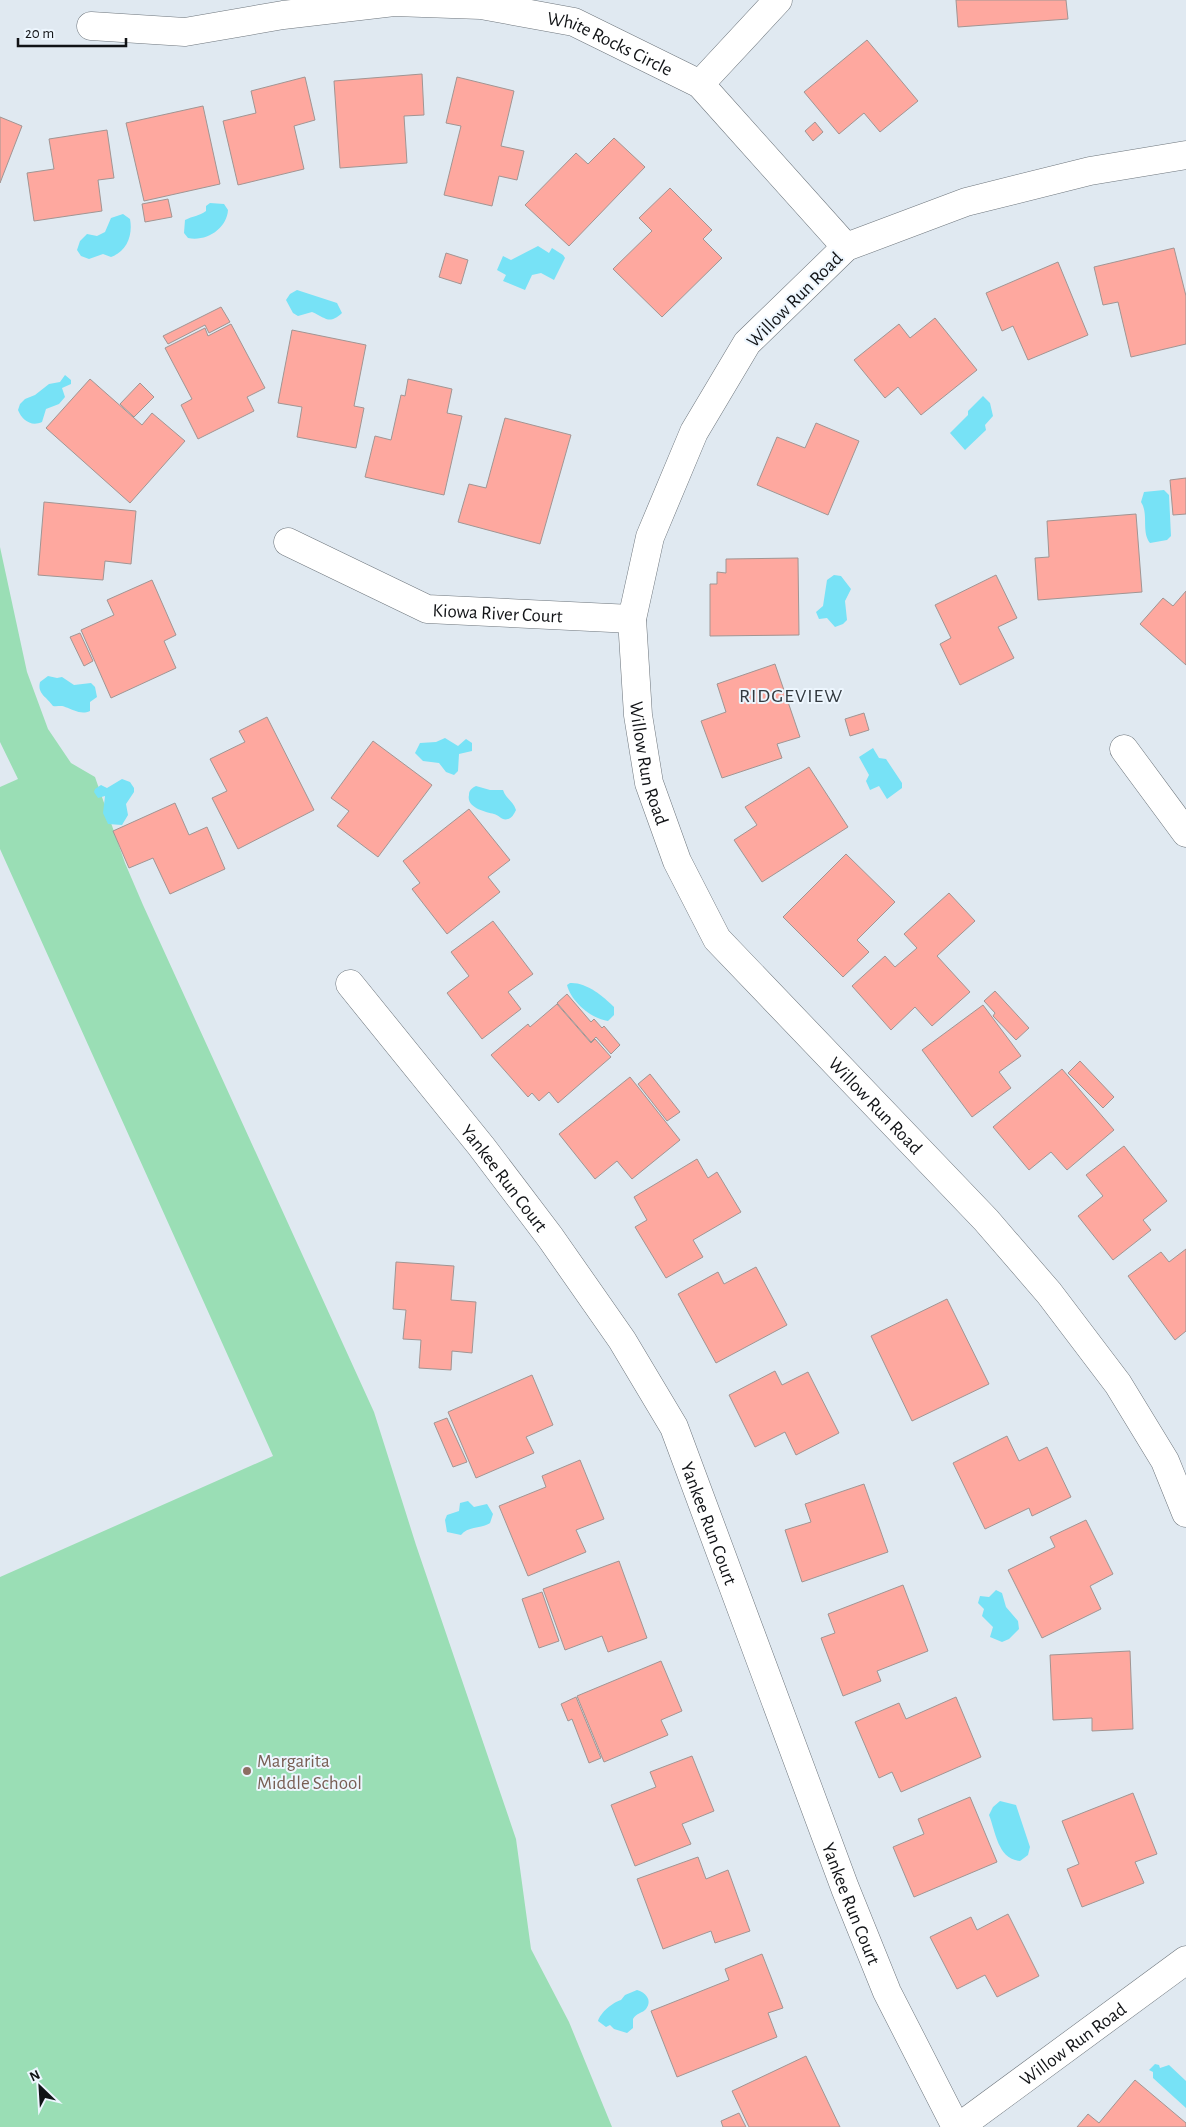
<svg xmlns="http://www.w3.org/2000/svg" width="1186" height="2127" font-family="'Alegreya Sans',sans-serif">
<rect width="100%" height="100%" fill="#e0e9f1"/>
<polygon fill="#9adeb5" points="0,547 27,672 48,729 71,763 95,777 125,863 143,905 374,1412 416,1545 516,1839 531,1949 569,2022 612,2127 0,2127 0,1577 273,1456 0,849 0,787 18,779 0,742"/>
<g fill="#77e2f6">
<path d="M210,203L224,204L228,210C227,228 207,242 188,238L184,233L185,220C193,216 199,216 206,211V206Z"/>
<path d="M123,214L130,219C133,235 127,251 111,257L103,254L89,259L81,256L77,250L80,241L87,234L97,236L105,232L111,218Z"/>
<polygon points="538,246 549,253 552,248 563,255 565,258 554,280 541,273 532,275 525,290 503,281 506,275 497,270 503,256 511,260"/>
<path d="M297,290L337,303L342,313C329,325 326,318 312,312L298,316L293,313L286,300L290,294Z"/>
<path d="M65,375L71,380V384L62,388L65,397L59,404L46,409L42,422C31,427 22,420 18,410L20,404L25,399L35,395L49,384L60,382Z"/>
<polygon points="983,396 990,403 993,416 985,425 986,430 965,450 950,433 968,415 968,411"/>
<path d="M1164,490L1169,495L1171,536L1167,540L1150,543C1141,532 1149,514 1141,502L1144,492Z"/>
<polygon points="834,575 841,576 851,589 845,601 847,620 843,624 835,627 827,618 819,619 816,612 823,606 827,580"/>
<path d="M48,676L57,678L62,677L74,685L91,683L95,687L97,697L90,702V711C81,715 74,710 65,707C62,705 57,707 53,706C47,697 37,694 40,682Z"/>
<polygon points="445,738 458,746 466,739 472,743 472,751 459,754 458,771 454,775 446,772 439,763 423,761 415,753 420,743 436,742"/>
<polygon points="873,748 879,758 886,759 902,783 902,788 887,799 879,786 870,790 866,781 869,775 859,757"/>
<polygon points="122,779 130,782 134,788 134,792 126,804 128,815 122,825 108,824 103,813 105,796 98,798 94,792 95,789 101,785 107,788"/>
<path d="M476,786L490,790H503C506,799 513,801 516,810C514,814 512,818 508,819C502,821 499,815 494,814C486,812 466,808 469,795C469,790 472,788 476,786Z"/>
<path d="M570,983C586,982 603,996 614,1007V1015L608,1021C592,1019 571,1002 567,985Z"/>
<path d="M468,1501L474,1507L487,1504L493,1514L490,1523C481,1529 468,1526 461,1535L447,1532L445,1520L447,1515L459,1511L460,1503Z"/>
<polygon points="996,1590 1002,1593 1006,1607 1018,1621 1019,1629 1009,1639 1002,1642 990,1637 993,1627 982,1616 984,1609 978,1603 980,1596 989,1597"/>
<path d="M1000,1801L1016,1805L1030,1847L1028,1855L1020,1861C998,1859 996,1833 989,1815L993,1807Z"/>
<path d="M637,1990C645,1992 653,2000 646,2009C643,2013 636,2013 633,2019C633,2021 633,2026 633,2028L627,2033L614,2029L610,2025L606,2027L598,2021C600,2013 613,2002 621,2000L625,1995Z"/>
<polygon points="1155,2064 1159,2065 1160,2068 1169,2065 1186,2081 1186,2108 1153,2078 1153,2072 1149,2070"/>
</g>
<g fill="#fea89f" stroke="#a19593">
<polygon points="956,0 1066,0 1068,19 958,27"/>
<polygon points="867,40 918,101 880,132 864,113 839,134 804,92"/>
<polygon points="422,74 424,115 404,116 407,163 340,168 334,81"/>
<polygon points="305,77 315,120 294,126 304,169 238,185 223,121 256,113 251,91"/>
<polygon points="457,77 514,91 501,146 524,151 517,180 499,176 492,206 444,195 461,126 446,123"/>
<polygon points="203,106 220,184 144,201 126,123"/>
<polygon points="0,117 22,126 0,183"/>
<polygon points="815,122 823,132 813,141 805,131"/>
<polygon points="107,130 114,178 98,180 102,211 34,221 27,173 54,169 49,139"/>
<polygon points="614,138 645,167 569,246 525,205 576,153 588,164"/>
<polygon points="670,188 712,230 703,239 722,258 662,317 613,269 652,231 639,218"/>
<polygon points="168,199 172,217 145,222 142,204"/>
<polygon points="1174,248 1186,296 1186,344 1131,357 1118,302 1103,305 1094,267"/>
<polygon points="446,253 468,260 461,284 439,277"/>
<polygon points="1058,262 1088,335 1028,360 1013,326 1002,331 986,293"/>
<polygon points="221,307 230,322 209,333 205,325 168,344 163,336"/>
<polygon points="935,318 977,370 921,415 898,387 885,398 854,360 899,324 910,338"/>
<polygon points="231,324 265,388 247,397 254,411 198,439 181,405 192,399 165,348 205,328 208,336"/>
<polygon points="292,330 366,345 354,406 364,408 356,448 297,437 302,407 278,403"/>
<polygon points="90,379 142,425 152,413 185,441 130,503 46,428"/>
<polygon points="408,379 452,389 447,413 462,416 444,495 365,477 375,436 391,440 401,395 405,396"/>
<polygon points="140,383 154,397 134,417 120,404"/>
<polygon points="505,418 571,435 540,544 458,522 469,484 486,488"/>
<polygon points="816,423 859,441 828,515 757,485 777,437 805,448"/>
<polygon points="1186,478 1186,514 1173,515 1170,480"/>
<polygon points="44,502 136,511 131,564 105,561 103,580 38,575"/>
<polygon points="1136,514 1142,592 1038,600 1035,558 1049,557 1047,521"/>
<polygon points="798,558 799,635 710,636 710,584 717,584 717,572 726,573 726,559"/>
<polygon points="996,575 1017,618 998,627 1014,658 960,685 940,644 951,638 935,605"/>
<polygon points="152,580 176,635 164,641 176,668 111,698 81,630 114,615 107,600"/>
<polygon points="1186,591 1186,665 1140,624 1163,598 1173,606"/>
<polygon points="80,633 93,661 84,666 70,637"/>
<polygon points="775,664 800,737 777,744 782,758 722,778 701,721 726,712 717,684"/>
<polygon points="864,713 869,730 850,736 845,719"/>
<polygon points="267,717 314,810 238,849 212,798 227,791 210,759 245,742 239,731"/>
<polygon points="373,741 432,785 378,857 337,826 349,811 331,798"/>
<polygon points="809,767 848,827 762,882 734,840 757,825 745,807"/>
<polygon points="175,803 189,835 207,827 225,869 170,894 153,858 129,868 113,831"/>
<polygon points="469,809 510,860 488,877 500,892 447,934 412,889 420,883 403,861"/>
<polygon points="846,854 895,902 857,940 869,952 843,977 783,917"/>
<polygon points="949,893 975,921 937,956 970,992 932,1026 915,1007 891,1030 852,986 885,956 895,967 917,948 904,934"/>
<polygon points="493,921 533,974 508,992 521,1009 482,1039 447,993 469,976 451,952"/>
<polygon points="995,991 1029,1028 1016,1040 993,1016 995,1013 984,1001"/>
<polygon points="567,994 591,1022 594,1019 602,1028 604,1026 620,1045 611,1054 596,1037 591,1042 557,1003"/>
<polygon points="557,1004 591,1043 595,1039 611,1057 558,1103 549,1092 539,1101 532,1093 528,1097 491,1055 528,1024 530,1027"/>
<polygon points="983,1005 1021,1056 999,1072 1011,1088 972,1117 922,1050"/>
<polygon points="1080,1061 1114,1097 1103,1108 1068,1073"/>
<polygon points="1062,1069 1114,1130 1067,1170 1051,1152 1029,1170 993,1127"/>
<polygon points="650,1074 680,1112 667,1121 638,1084"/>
<polygon points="630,1077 680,1140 632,1179 617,1161 595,1179 559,1134"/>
<polygon points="1124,1146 1167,1201 1143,1220 1151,1230 1113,1260 1078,1216 1103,1196 1086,1175"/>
<polygon points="697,1159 708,1178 717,1172 741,1212 693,1240 703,1257 666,1278 635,1227 647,1220 634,1197"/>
<polygon points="1186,1249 1186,1331 1175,1340 1128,1276 1161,1252 1169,1262"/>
<polygon points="396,1262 454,1266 451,1300 476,1302 472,1353 452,1351 451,1370 419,1368 421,1340 403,1339 406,1310 393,1309"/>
<polygon points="756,1267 787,1325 716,1363 678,1294 718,1272 724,1284"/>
<polygon points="947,1299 989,1384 912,1421 871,1336"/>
<polygon points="775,1371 782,1385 808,1372 839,1433 796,1455 785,1432 755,1447 729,1395"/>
<polygon points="532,1375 553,1425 526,1437 534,1453 476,1478 448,1412"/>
<polygon points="447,1418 467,1462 453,1467 434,1423"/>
<polygon points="1007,1436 1019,1461 1047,1447 1071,1497 1032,1516 1029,1508 985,1529 953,1463"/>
<polygon points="580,1460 604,1519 576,1530 586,1552 528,1576 499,1506 546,1487 542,1476"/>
<polygon points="864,1484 888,1552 802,1582 785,1530 811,1522 805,1504"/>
<polygon points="1086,1520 1113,1574 1090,1586 1101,1609 1042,1638 1008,1570 1055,1547 1050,1537"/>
<polygon points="619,1561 647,1638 608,1652 602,1636 565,1650 543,1589"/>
<polygon points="903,1585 928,1651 877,1671 881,1681 843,1696 821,1638 835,1633 828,1614"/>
<polygon points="542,1592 559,1641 539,1648 522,1599"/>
<polygon points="1130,1651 1133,1729 1092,1731 1092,1718 1053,1720 1050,1655"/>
<polygon points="661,1661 682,1711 661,1720 668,1735 604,1762 577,1696"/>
<polygon points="576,1697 601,1758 589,1763 572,1719 568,1721 561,1704"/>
<polygon points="956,1697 981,1757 901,1792 892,1772 879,1778 855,1722 899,1703 906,1719"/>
<polygon points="692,1756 714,1811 682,1824 691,1844 635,1866 611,1805 656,1787 650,1772"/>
<polygon points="1133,1793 1157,1854 1135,1862 1144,1883 1082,1907 1067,1869 1079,1864 1062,1821"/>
<polygon points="970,1797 997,1862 914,1897 893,1847 924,1834 918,1819"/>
<polygon points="698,1857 706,1879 728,1870 750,1931 715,1943 711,1931 663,1949 637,1879"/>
<polygon points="1008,1914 1039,1976 997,1997 985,1975 957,1989 930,1937 971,1917 977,1930"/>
<polygon points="762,1954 783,2008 768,2013 777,2037 677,2077 651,2011 729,1980 725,1969"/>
<polygon points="806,2056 840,2127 749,2127 732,2091"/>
<polygon points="1135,2080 1186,2123 1186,2127 1077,2127 1088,2114 1099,2123"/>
<polygon points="739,2113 746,2127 723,2127 721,2121"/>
</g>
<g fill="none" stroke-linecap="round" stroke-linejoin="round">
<defs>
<g id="minor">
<path id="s1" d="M91,26L185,32L283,15L394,2L481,5L574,22L700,84L846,247"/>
<polyline points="700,84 778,0"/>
<path id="s2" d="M1186,155L1090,171L966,202L846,247L747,343L694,432L650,537L632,619L638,715L649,783L677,861L717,939L986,1220L1049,1293L1118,1384L1165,1461L1186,1513"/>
<path id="s3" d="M288,542L427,609L632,619"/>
<polyline points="1124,749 1186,833"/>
<path id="s4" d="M350,984L481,1146L550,1237L622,1340L674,1427L845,1888L887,1992L956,2127"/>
<path id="s5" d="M959,2127L1186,1960"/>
</g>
</defs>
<use href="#minor" stroke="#6d757c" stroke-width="29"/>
<use href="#minor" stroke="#fff" stroke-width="28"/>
</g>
<circle fill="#8d6e63" stroke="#edf6fe" stroke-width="2" cx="247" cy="1771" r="5"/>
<g text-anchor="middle" stroke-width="4" stroke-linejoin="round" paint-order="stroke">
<g font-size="19" fill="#111316" stroke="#edf6fe">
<text dy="7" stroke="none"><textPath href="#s1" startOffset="528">White Rocks Circle</textPath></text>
<text transform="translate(794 299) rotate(-45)" y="7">Willow Run Road</text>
<text dy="7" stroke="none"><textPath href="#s3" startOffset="225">Kiowa River Court</textPath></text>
<text dy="7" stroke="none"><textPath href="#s2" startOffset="938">Willow Run Road</textPath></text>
<text dy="7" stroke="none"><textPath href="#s2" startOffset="1358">Willow Run Road</textPath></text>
<text dy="7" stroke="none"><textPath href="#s4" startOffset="248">Yankee Run Court</textPath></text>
<text dy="7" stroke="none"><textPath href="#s4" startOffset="652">Yankee Run Court</textPath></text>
<text dy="7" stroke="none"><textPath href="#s4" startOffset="1058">Yankee Run Court</textPath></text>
<text dy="7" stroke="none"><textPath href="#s5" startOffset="141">Willow Run Road</textPath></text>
</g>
<g font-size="19" fill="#785e54" stroke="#edf6fe" text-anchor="start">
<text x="257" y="1767">Margarita<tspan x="257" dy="22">Middle School</tspan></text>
</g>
<g font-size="20" letter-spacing="1" fill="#32393f" stroke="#edf6fe">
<text x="791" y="702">RIDGEVIEW</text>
</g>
</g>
<g transform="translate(40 2087) rotate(335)" stroke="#edf6fe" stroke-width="4" paint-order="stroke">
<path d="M0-4L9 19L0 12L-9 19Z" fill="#111316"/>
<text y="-8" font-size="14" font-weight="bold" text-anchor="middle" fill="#111316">N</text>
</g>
<path d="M18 38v8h108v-8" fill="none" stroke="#111316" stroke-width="2.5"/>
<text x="25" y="38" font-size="15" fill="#111316" stroke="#edf6fe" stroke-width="4" paint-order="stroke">20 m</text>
</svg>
